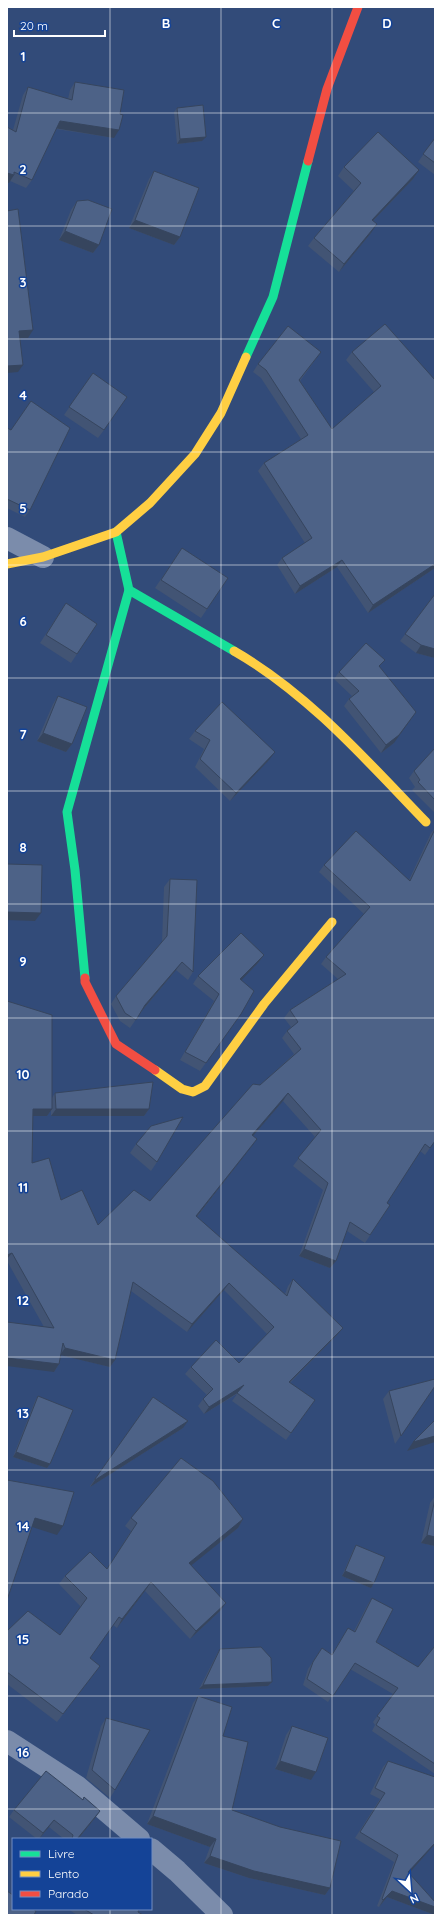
<svg xmlns="http://www.w3.org/2000/svg" width="442" height="1922" font-family="Quicksand,sans-serif">
<rect width="100%" height="100%" fill="#324b79"/>
<g fill="none" stroke-linecap="round" stroke-linejoin="round">
<g stroke="#7b8cab" stroke-width="22">
<polyline points="7,538 43,557"/>
<polyline points="7,1741 78,1787 139,1839"/>
<polyline points="151,1849 177,1871 222,1915"/>
</g>
<g stroke="#16e098" stroke-width="9">
<polyline points="246,357 273,297 308,161"/>
<polyline points="116,532 129,590 234,651"/>
<polyline points="85,978 75,870 67,812 129,590"/>
</g>
<g stroke="#ffcf43" stroke-width="9">
<polyline points="7,564 43,557 116,532 150,503 195,454 221,413 246,357"/>
<path d="M234,651C309,694 367,761 426,822"/>
<polyline points="155,1070 182,1089 193,1092 205,1086 264,1004 332,922"/>
</g>
<g stroke="#f24e42" stroke-width="9">
<polyline points="308,161 327,89 358,7"/>
<polyline points="85,978 85,982 116,1044 155,1070"/>
</g>
</g>
<g fill="#425474">
<polygon points="75,82 114,138 56,129 32,180 26,188 10,181 9,183 7,183 7,127 13,130 23,95 28,87 68,99 70,90"/>
<polygon points="177,108 202,141 177,144 174,112"/>
<polygon points="435,138 435,175 418,162"/>
<polygon points="344,167 419,170 413,179 373,221 371,233 339,272 308,246 314,238 354,191 338,176"/>
<polygon points="154,171 180,237 174,245 129,228 149,179"/>
<polygon points="77,201 99,245 93,253 59,240 71,210"/>
<polygon points="321,352 300,381 332,429 374,392 346,360 352,352 435,380 435,568 368,613 337,567 295,594 277,565 282,558 305,543 258,471 264,463 301,439 261,378 253,372 258,364"/>
<polygon points="93,373 104,430 98,438 64,415"/>
<polygon points="7,428 30,510 25,517 7,508"/>
<polygon points="182,548 228,578 201,618 155,588"/>
<polygon points="435,594 435,658 416,653 400,641"/>
<polygon points="66,603 77,654 71,663 40,643"/>
<polygon points="380,667 394,743 381,753 344,706 349,699 352,696 334,679 339,672"/>
<polygon points="58,696 72,744 66,752 37,741 53,704"/>
<polygon points="195,731 269,760 230,801 195,767 204,749 189,739"/>
<polygon points="435,748 435,813 412,790 415,787 409,778 414,771"/>
<polygon points="435,828 435,1141 425,1155 420,1151 387,1203 390,1205 365,1243 347,1231 336,1261 330,1268 299,1256 323,1190 293,1166 315,1137 283,1101 253,1136 257,1139 197,1217 285,1294 288,1286 293,1279 337,1335 290,1383 315,1400 286,1440 232,1401 237,1394 204,1414 198,1406 203,1399 207,1395 185,1374 191,1367 239,1363 267,1334 224,1290 187,1332 131,1291 115,1360 110,1367 61,1355 59,1364 54,1372 44,1327 7,1261 7,1001 52,1098 55,1093 149,1109 144,1116 51,1116 51,1110 47,1116 33,1116 32,1163 61,1200 98,1225 150,1201 260,1085 294,1054 282,1038 287,1031 291,1027 284,1018 290,1010 338,979 321,964 326,957 364,914 319,872 324,865 409,880 431,833"/>
<polygon points="170,879 193,972 188,980 176,970 141,1012 130,1028 120,1021 111,1004 116,996 162,942 164,887"/>
<polygon points="264,955 258,963 241,980 241,1014 200,1071 180,1060 214,1001 193,984 198,976"/>
<polygon points="136,1144 157,1162 151,1171 130,1153"/>
<polygon points="435,1386 395,1444 383,1399 389,1391"/>
<polygon points="38,1396 50,1464 47,1468 13,1457 35,1401"/>
<polygon points="153,1397 183,1428 90,1487 90,1486"/>
<polygon points="435,1496 435,1546 421,1543 430,1503"/>
<polygon points="131,1518 243,1519 238,1528 191,1565 220,1611 190,1639 145,1591 117,1628 113,1625 90,1658 100,1666 57,1722 7,1684 7,1631 60,1635 81,1607 59,1584 65,1576 107,1569 131,1531 125,1526"/>
<polygon points="356,1545 374,1583 371,1588 342,1576 353,1550"/>
<polygon points="372,1598 376,1642 418,1667 435,1646 435,1774 372,1731 375,1725 373,1722 393,1694 350,1669 328,1702 303,1685 308,1669 322,1648 332,1654 348,1628 354,1631 368,1604"/>
<polygon points="220,1649 272,1682 268,1686 199,1689 217,1654"/>
<polygon points="198,1696 223,1736 232,1810 330,1888 325,1895 249,1878 204,1863 210,1847 147,1824 193,1703"/>
<polygon points="106,1718 115,1790 110,1798 86,1778 101,1726"/>
<polygon points="292,1726 311,1780 275,1769 286,1735"/>
<polygon points="388,1761 435,1777 435,1844 409,1873 435,1902 435,1915 387,1897 379,1907 377,1906 394,1862 355,1838 380,1799 370,1794 383,1767"/>
<polygon points="84,1797 100,1811 95,1818 78,1839 64,1839 49,1827 39,1839 37,1839 9,1817 14,1810 82,1800"/>
<polygon points="68,1909 139,1909 138,1912 143,1915 77,1915"/>
</g>
<g fill="#36455e">
<polygon points="60,121 119,130 114,138 54,128"/>
<polygon points="206,137 202,141 177,144 180,139"/>
<polygon points="419,170 413,179 366,228 372,220"/>
<polygon points="7,173 14,175 9,183 7,183"/>
<polygon points="135,220 180,237 174,245 129,228"/>
<polygon points="377,224 371,233 339,272 344,264"/>
<polygon points="65,231 99,245 93,253 59,240"/>
<polygon points="33,330 28,338 14,338 19,331"/>
<polygon points="23,365 18,372 7,373 7,366"/>
<polygon points="342,560 337,567 295,594 300,586"/>
<polygon points="435,564 435,568 368,613 373,605"/>
<polygon points="421,645 435,649 435,658 416,653"/>
<polygon points="416,712 394,743 381,753 386,745"/>
<polygon points="43,733 72,744 66,752 37,741"/>
<polygon points="275,752 269,760 230,801 236,793"/>
<polygon points="7,912 41,913 35,921 7,920"/>
<polygon points="264,955 258,963 235,987 240,979"/>
<polygon points="182,962 176,970 140,1013 145,1005"/>
<polygon points="288,1093 283,1101 247,1143 252,1135"/>
<polygon points="33,1109 52,1109 47,1116 28,1116"/>
<polygon points="56,1109 149,1109 144,1116 51,1116"/>
<polygon points="257,1139 252,1146 191,1224 196,1216"/>
<polygon points="304,1249 336,1261 330,1268 299,1256"/>
<polygon points="12,1253 7,1259 7,1255"/>
<polygon points="229,1283 224,1290 187,1332 192,1324"/>
<polygon points="343,1328 337,1335 283,1389 289,1382"/>
<polygon points="65,1348 115,1360 110,1367 60,1355"/>
<polygon points="7,1358 59,1364 54,1372 7,1366"/>
<polygon points="244,1385 239,1392 204,1414 209,1407"/>
<polygon points="188,1421 183,1428 90,1487 95,1480"/>
<polygon points="435,1436 435,1442 407,1451 413,1442"/>
<polygon points="16,1452 50,1464 47,1468 13,1457"/>
<polygon points="35,1518 63,1526 57,1535 29,1526"/>
<polygon points="243,1519 238,1528 183,1572 189,1563"/>
<polygon points="427,1535 435,1537 435,1546 421,1543"/>
<polygon points="345,1571 374,1583 371,1588 342,1576"/>
<polygon points="151,1582 145,1591 117,1628 122,1619"/>
<polygon points="226,1603 220,1611 190,1639 196,1631"/>
<polygon points="272,1682 268,1686 199,1689 203,1685"/>
<polygon points="280,1761 316,1772 311,1780 275,1769"/>
<polygon points="100,1811 95,1818 78,1839 77,1839"/>
<polygon points="153,1816 216,1839 210,1847 147,1824"/>
<polygon points="54,1820 49,1827 39,1839 43,1833"/>
<polygon points="435,1843 435,1844 404,1879 408,1872"/>
<polygon points="210,1856 330,1888 325,1895 249,1878 204,1863"/>
<polygon points="392,1891 435,1907 435,1915 387,1897 379,1907 383,1900"/>
</g>
<g fill="#4d6287" stroke="#36455e">
<polygon points="75,82 124,90 120,114 123,115 119,130 60,121 32,180 14,172 14,175 7,173 7,127 16,132 28,87 72,100"/>
<polygon points="203,105 206,137 180,139 177,108"/>
<polygon points="378,132 419,170 372,220 377,224 344,264 314,238 361,183 344,167"/>
<polygon points="435,138 435,163 423,154"/>
<polygon points="154,171 199,188 180,237 135,220"/>
<polygon points="88,200 112,209 99,245 65,231 77,201"/>
<polygon points="18,209 33,330 19,331 23,365 7,366 7,211"/>
<polygon points="385,324 435,380 435,564 373,605 342,560 300,586 282,558 312,538 264,463 308,435 266,370 258,364 288,326 321,352 299,380 332,429 381,386 352,352"/>
<polygon points="93,373 127,397 104,430 69,407"/>
<polygon points="31,401 70,428 30,510 7,499 7,428 11,430"/>
<polygon points="182,548 228,578 207,609 161,580"/>
<polygon points="435,594 435,649 421,645 405,634"/>
<polygon points="66,603 97,624 77,654 46,635"/>
<polygon points="366,643 385,660 379,666 416,712 399,735 386,745 349,699 359,691 339,672"/>
<polygon points="58,696 87,707 72,744 43,733"/>
<polygon points="222,702 275,752 236,793 200,759 210,740 195,731"/>
<polygon points="435,748 435,800 418,782 420,780 414,771"/>
<polygon points="435,829 435,1141 430,1148 425,1144 387,1203 390,1205 370,1235 350,1222 336,1261 304,1249 328,1183 298,1158 321,1130 288,1093 252,1135 257,1139 196,1216 287,1296 293,1279 343,1328 289,1382 315,1400 291,1433 237,1393 244,1385 209,1407 203,1399 213,1389 191,1367 216,1340 239,1363 274,1327 229,1283 192,1324 133,1282 115,1360 65,1348 63,1343 59,1364 7,1358 7,1322 54,1328 12,1253 7,1255 7,1001 52,1015 52,1109 33,1109 32,1163 49,1158 61,1200 82,1190 98,1225 134,1190 150,1201 253,1084 260,1085 301,1049 287,1031 298,1022 290,1010 346,974 326,957 370,907 324,865 356,831 410,881"/>
<polygon points="7,864 42,865 41,913 7,912"/>
<polygon points="170,879 197,880 193,972 182,962 145,1005 136,1020 125,1013 116,996 167,936"/>
<polygon points="241,933 264,955 240,979 254,991 241,1014 206,1063 185,1052 219,994 198,976"/>
<polygon points="153,1082 149,1109 56,1109 55,1093"/>
<polygon points="183,1117 157,1162 136,1144 151,1126"/>
<polygon points="435,1379 435,1386 401,1436 389,1391"/>
<polygon points="38,1396 73,1410 50,1464 16,1452"/>
<polygon points="153,1397 188,1421 95,1480 95,1479"/>
<polygon points="435,1420 435,1436 413,1442"/>
<polygon points="181,1458 213,1481 243,1519 189,1563 226,1603 196,1631 151,1582 122,1619 119,1617 90,1658 100,1666 63,1714 7,1672 7,1631 28,1611 60,1635 87,1598 65,1576 90,1552 107,1569 137,1523 131,1518"/>
<polygon points="7,1480 74,1492 63,1526 35,1518 7,1600"/>
<polygon points="435,1499 435,1537 427,1535"/>
<polygon points="356,1545 385,1557 374,1583 345,1571"/>
<polygon points="372,1598 393,1609 376,1642 418,1667 435,1646 435,1764 376,1725 380,1718 377,1716 398,1688 355,1663 333,1696 307,1679 313,1662 322,1648 332,1655 348,1628 355,1632"/>
<polygon points="261,1647 271,1658 272,1682 203,1685 220,1649"/>
<polygon points="198,1696 232,1707 223,1736 248,1742 232,1810 280,1827 341,1841 330,1888 254,1871 210,1856 216,1839 153,1816"/>
<polygon points="106,1718 150,1730 115,1790 92,1770"/>
<polygon points="292,1726 328,1738 316,1772 280,1761"/>
<polygon points="388,1761 435,1777 435,1843 408,1872 435,1902 435,1907 392,1891 383,1900 382,1899 398,1855 360,1832 385,1793 375,1788"/>
<polygon points="46,1771 83,1800 84,1797 100,1811 77,1839 72,1839 73,1835 54,1820 43,1833 14,1810"/>
<polygon points="7,1891 13,1895 13,1909 33,1909 36,1911 34,1915 7,1915"/>
<polygon points="84,1909 139,1909 138,1912 143,1915 94,1915"/>
</g>
<path fill="none" stroke="#fff" stroke-width="1" stroke-opacity="0.55" d="M110,7V1839M221,7V1915M332,7V1915M7,113H435M7,226H435M7,339H435M7,452H435M7,565H435M7,678H435M7,791H435M7,904H435M7,1018H435M7,1131H435M7,1244H435M7,1357H435M7,1470H435M7,1583H435M7,1696H435M7,1809H435M110,1909V1915"/>
<g font-size="13" text-anchor="middle" font-weight="bold" fill="#fff" stroke="#144397" stroke-width="3" stroke-linejoin="round" paint-order="stroke">
<text x="166" y="28">B</text>
<text x="276" y="28">C</text>
<text x="387" y="28">D</text>
<text x="23" y="61">1</text>
<text x="23" y="174">2</text>
<text x="23" y="287">3</text>
<text x="23" y="400">4</text>
<text x="23" y="513">5</text>
<text x="23" y="626">6</text>
<text x="23" y="739">7</text>
<text x="23" y="852">8</text>
<text x="23" y="966">9</text>
<text x="23" y="1079">10</text>
<text x="23" y="1192">11</text>
<text x="23" y="1305">12</text>
<text x="23" y="1418">13</text>
<text x="23" y="1531">14</text>
<text x="23" y="1644">15</text>
<text x="23" y="1757">16</text>
</g>
<rect width="442" height="1922" fill="none" stroke="#ffffff" stroke-width="16"/>
<rect x="12" y="1838" width="140" height="72" fill="#144397" stroke="#728ec1"/>
<rect x="20" y="1851" width="20" height="6" fill="#16e098" stroke="#728ec1"/>
<text x="48" y="1858" font-size="12" fill="#ffffff">Livre</text>
<rect x="20" y="1871" width="20" height="6" fill="#ffcf43" stroke="#728ec1"/>
<text x="48" y="1878" font-size="12" fill="#ffffff">Lento</text>
<rect x="20" y="1891" width="20" height="6" fill="#f24e42" stroke="#728ec1"/>
<text x="48" y="1898" font-size="12" fill="#ffffff">Parado</text>
<g transform="translate(410 1890) rotate(154)" stroke="#144397" stroke-width="3" paint-order="stroke">
<path d="M0-3L7 15L0 10L-7 15Z" fill="#ffffff"/>
<text y="-6" font-size="11" font-weight="bold" text-anchor="middle" fill="#ffffff">N</text>
</g>
<path d="M14 30v6h91v-6" fill="none" stroke="#ffffff" stroke-width="2"/>
<text x="20" y="30" font-size="12" fill="#ffffff" stroke="#144397" stroke-width="3" paint-order="stroke">20 m</text>
</svg>
